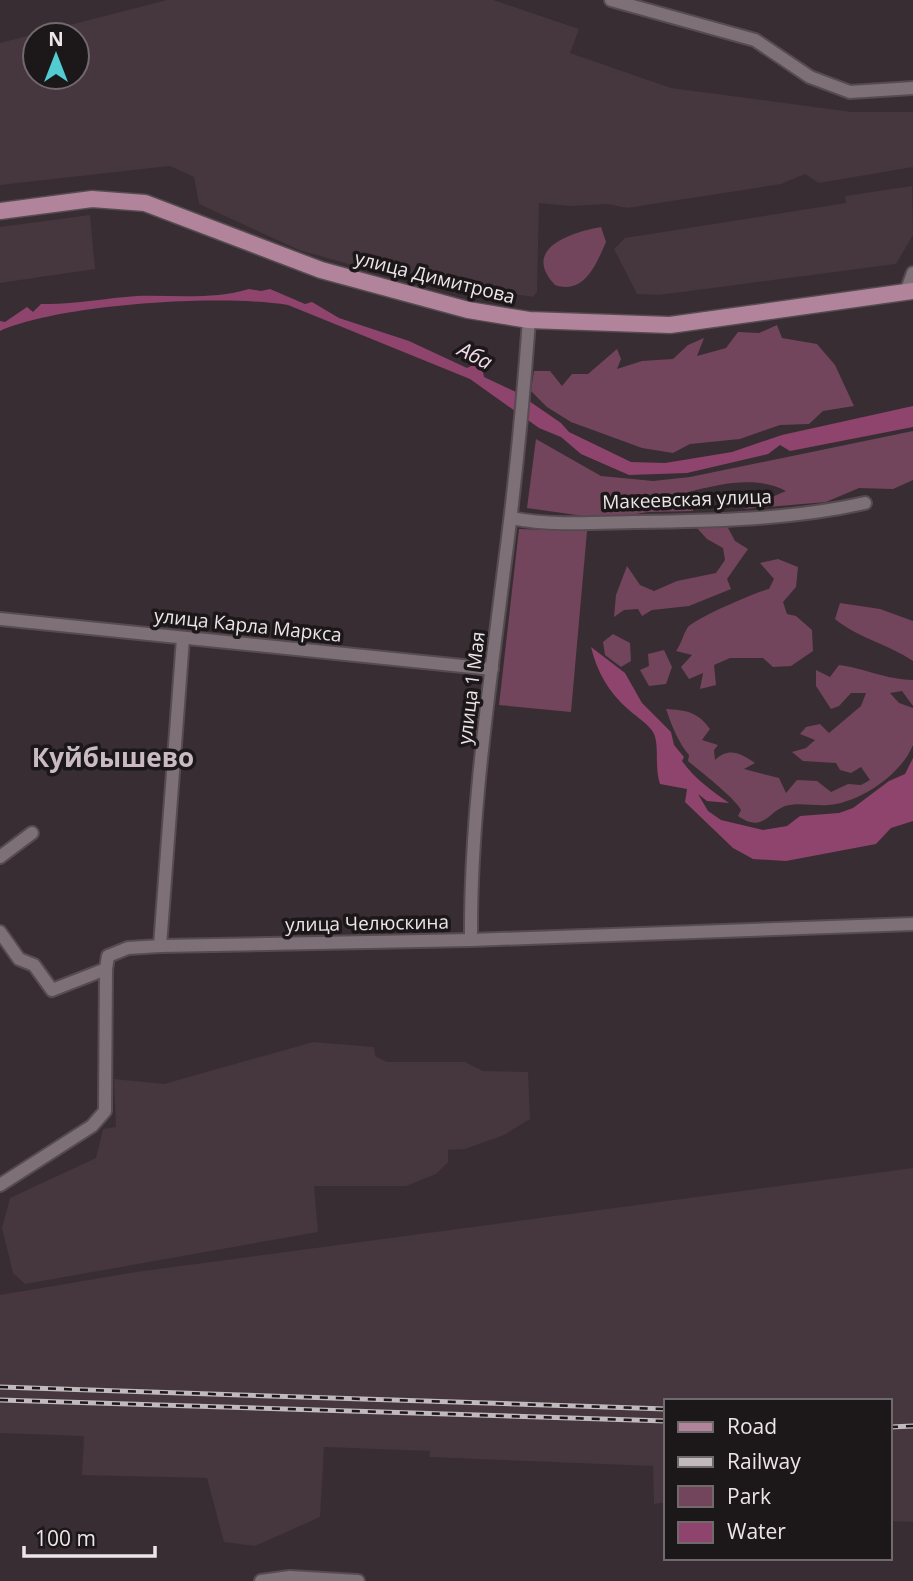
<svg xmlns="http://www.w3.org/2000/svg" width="913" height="1581" font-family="'Open Sans',sans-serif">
<rect width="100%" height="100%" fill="#382d32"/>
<g fill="#46363e" fill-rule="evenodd">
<path d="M167,0H493L579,29L570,53L671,88L852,112H913V167L819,183L805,174L781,184L627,208L608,204L570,206L539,203L537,292L533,297L377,272L299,250L199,204L194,177L170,166L0,185V43ZM77,35V77H35V35Z"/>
<polygon points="912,186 913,235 896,264 659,295 637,294 614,249 625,238 846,203 845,196"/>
<polygon points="90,215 95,269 0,283 0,227"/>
<polygon points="313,1042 374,1047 375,1056 387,1062 465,1062 483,1071 528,1072 530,1119 504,1135 465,1149 448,1150 448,1162 436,1174 406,1186 314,1186 318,1232 25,1284 13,1273 2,1228 10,1198 96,1158 103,1129 116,1127 114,1079 164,1084"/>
<polygon points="913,1168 913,1522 890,1521 890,1401 666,1401 666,1502 654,1504 653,1466 429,1457 430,1451 324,1447 320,1517 255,1546 224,1542 207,1478 82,1475 84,1436 0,1433 0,1295 136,1272"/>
</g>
<g fill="#72455c">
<path d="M601,227L606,242C596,265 584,295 555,285C520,248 573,232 601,227Z"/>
<polygon points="777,325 782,338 817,344 835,365 854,406 823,411 809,424 780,425 740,439 690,444 673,453 642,448 571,422 547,407 531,391 534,371 550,371 562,386 572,374 588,374 617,349 621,359 617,369 642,361 673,359 688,345 704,338 697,356 726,348 738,332 759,333"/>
<path d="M913,431V480L893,489L859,488L826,502L744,509L786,491C756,475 720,484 688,492L693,511L648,512L605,519L527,508L536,439L601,476L653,481L690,477Z"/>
<polygon points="727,526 735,541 748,549 727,579 731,589 689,606 652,610 642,616 638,609 624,610 614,617 616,595 627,566 640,585 654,591 677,581 716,573 725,560 723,548 707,539 696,527"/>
<polygon points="519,529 587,531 571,712 499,705"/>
<path d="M778,559L798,567L796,587L783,602L787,614L796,616L812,630L813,651L791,666L773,667L763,658H730L714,665L716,685L700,689L703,673L689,679L681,667L692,655L676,651C682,643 683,634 688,627C696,618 756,592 769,589L774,579L760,563Z"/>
<path d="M840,603L880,609L913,621V661C888,644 858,638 835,619Z"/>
<polygon points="613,634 630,643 631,661 621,667 605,655 603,642"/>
<polygon points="664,650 672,667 666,684 649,686 640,670 649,666 648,654"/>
<path d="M839,665C868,669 883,679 913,680V706L902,691L890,693L899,703L913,708C913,718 913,735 913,745C901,775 859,803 828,805C815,806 797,802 785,806C767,813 763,833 738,816L741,810C736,799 700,771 688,761L689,755C679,744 671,724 666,709C686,710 698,712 710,729L702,740L718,745L714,750L715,760C729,747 740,753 755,763L744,769L779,778L786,793L797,780L817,781L831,792L848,784L861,785L870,780L861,767L851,773L840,770L836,763L803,761L792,752L806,748L815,740L800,734L806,727L820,724L829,733L861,706L866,693H851L839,706L831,709L816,686V670L830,677Z"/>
</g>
<g fill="#8e446c">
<path d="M249,289L261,291L270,289L305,304L312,302L339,318L409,341L467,368L473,365L483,372L484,377L516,392L561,423L569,432L631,462L665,463L732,452L782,435L913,406V427L790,451L780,445L768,454L687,473L629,475L581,454L561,437L539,428L470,379L288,305C222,294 61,304 0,331V321L5,322L27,307L33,312L41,304C73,305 104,298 137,296C175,295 213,300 249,289Z"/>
<path d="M591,647L625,673L642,703L671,732L674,745L684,757L682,761C694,778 712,791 729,803L707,801L698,794L708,811L721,820L763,830L787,826L800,816L839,813L853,808L889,781L905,774L913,758V821L891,828L876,844L786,861L753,859L733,848L685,802L687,789L660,784C654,767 660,744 653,732C648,724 637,717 629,710C609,693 597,672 591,647Z"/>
</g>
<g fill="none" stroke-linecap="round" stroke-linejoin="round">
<defs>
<g id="minor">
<polyline points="611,0 755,40 810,77 850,92 913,88"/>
<polyline points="906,292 913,273"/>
<path d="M511,518C552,526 593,523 634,522C711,521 790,520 865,503"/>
<polyline points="0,619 492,669"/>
<polyline points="0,857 32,833"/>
<polyline points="0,932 19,959 34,965 52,990 106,969"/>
<path d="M471,940C470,816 489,692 504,569C515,486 523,404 529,320"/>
<polyline points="160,946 183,638"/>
<polyline points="0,1185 92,1126 105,1111 106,969 108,956 128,948 160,946 471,940 913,924"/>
<polyline points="261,1581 290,1577 358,1581"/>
</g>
<polyline id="major" points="0,211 92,199 145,203 321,270 468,310 529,320 670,325 913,291"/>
</defs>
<use href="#minor" stroke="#554b50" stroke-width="16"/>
<use href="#major" stroke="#554b50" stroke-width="19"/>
<use href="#minor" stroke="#7d7076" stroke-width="12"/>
<use href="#major" stroke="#b1849b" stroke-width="16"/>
<defs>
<g id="rail">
<polyline points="0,1387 666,1409"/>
<polyline points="0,1400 666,1421"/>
<polyline points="890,1427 913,1426"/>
</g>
</defs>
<use href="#rail" stroke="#c1b9bc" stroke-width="5"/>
<use href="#rail" stroke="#1c1719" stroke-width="2.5" stroke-dasharray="8" stroke-linecap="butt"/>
</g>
<g text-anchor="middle" stroke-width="7" stroke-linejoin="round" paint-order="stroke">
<g font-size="19" fill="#ede6e9" stroke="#1c1719">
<text transform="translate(435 277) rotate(14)" y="7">улица Димитрова</text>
<text transform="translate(687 499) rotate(-2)" y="7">Макеевская улица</text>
<text transform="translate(248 625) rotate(6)" y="7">улица Карла Маркса</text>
<text transform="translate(471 688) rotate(-83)" y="7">улица 1 Мая</text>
<text transform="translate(367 923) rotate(-1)" y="7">улица Челюскина</text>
</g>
<g font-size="21" font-style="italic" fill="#f2dbe6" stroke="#1c1719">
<text transform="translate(475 356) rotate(27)" y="7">Аба</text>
</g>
<g font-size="26" font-weight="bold" fill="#cabbc2" stroke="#1c1719">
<text x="113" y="767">Куйбышево</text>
</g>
</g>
<rect x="664" y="1399" width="228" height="161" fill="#1c1719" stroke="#706a6c" stroke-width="2"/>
<rect x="678" y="1422" width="35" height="10" fill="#b1849b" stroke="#706a6c" stroke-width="2"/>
<text x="727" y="1434" font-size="21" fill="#ede6e9">Road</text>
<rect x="678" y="1457" width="35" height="10" fill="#c1b9bc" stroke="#706a6c" stroke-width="2"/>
<text x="727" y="1469" font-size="21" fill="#ede6e9">Railway</text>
<rect x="678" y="1486" width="35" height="21" fill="#72455c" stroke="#706a6c" stroke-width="2"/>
<text x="727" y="1504" font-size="21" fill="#ede6e9">Park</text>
<rect x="678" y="1522" width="35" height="21" fill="#8e446c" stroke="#706a6c" stroke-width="2"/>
<text x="727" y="1539" font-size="21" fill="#ede6e9">Water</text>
<g transform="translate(56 56)"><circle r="33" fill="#1c1719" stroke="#706a6c" stroke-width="2"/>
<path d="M0-5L12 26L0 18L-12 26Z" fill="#52ccd0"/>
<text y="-10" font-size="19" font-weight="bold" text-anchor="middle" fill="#ede6e9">N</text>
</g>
<path d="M24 1546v10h131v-10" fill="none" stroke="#ede6e9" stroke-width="3.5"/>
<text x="35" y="1546" font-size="21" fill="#ede6e9" stroke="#1c1719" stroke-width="5" paint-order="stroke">100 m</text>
</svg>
